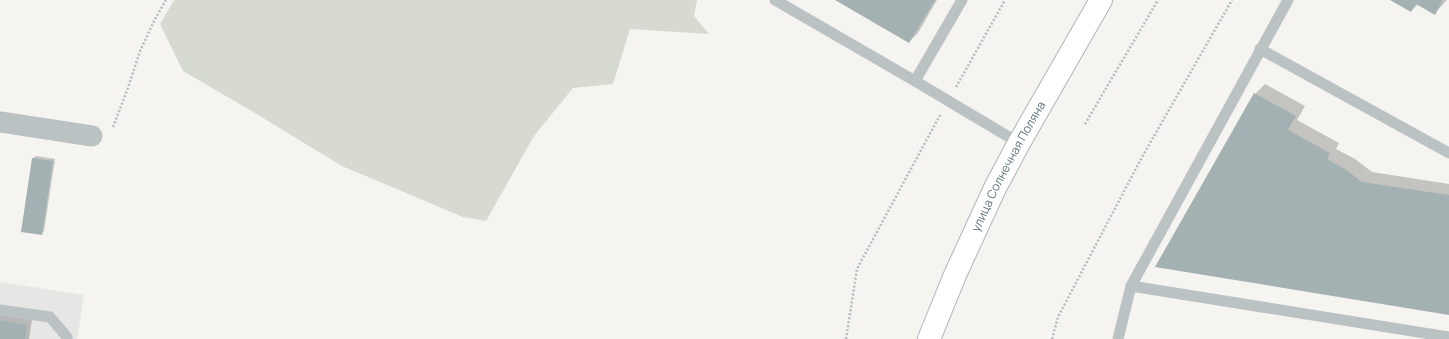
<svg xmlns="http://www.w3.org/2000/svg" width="1449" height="339" font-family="Manrope,sans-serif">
<rect width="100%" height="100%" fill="#f5f4f1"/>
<polygon fill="#e6e6e5" points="0,282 84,295 77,339 0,339"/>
<polygon fill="#d6dad0" points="174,0 697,0 694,16 709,34 630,29 613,84 573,88 534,136 486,221 463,217 342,166 250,110 183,71 160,24"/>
<g fill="#0003">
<polygon points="837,0 937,0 918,33 909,42"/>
<polygon points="1392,0 1447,0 1435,13 1418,4 1411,11"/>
<polygon points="1265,84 1305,106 1297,120 1339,143 1336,149 1355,159 1372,172 1449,184 1449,314 1255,94"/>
<polygon points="36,156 55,159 44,231 42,234 33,158"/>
<polygon points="0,314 32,319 29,339 0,339"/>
</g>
<g fill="#a4b1b3">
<polygon points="835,0 935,0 909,43"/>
<polygon points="1390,0 1443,0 1435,15 1416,4 1411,12"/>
<polygon points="1254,93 1296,116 1288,130 1330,153 1327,159 1345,169 1362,182 1449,195 1449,315 1155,267"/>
<polygon points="32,158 53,161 42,235 21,232"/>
<polygon points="0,320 27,325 25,339 0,339"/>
</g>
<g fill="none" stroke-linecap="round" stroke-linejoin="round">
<defs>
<g id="secondary">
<path id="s1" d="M929,339L955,275L995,188L1019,143L1101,0"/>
</g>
</defs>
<use href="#secondary" stroke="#aeb6b8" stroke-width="24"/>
<g stroke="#b8bcbd" stroke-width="2.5" stroke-dasharray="2 2" stroke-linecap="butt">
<polyline points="956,87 1005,0"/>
<polyline points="1085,124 1158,0"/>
<polyline points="113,127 128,88 140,51 156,17 166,0"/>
<polyline points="846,339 857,269 940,115"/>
<polyline points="1052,339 1058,317 1142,157 1232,0"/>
</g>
<g stroke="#bbc2c4" stroke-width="11">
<polyline points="775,0 915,81 1019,143"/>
<polyline points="1260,49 1449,153"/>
<polyline points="915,81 962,0"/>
<polyline points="1131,286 1449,337"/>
<polyline points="0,310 50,317 67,337 67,339"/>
<polyline points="1118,339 1131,286 1288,0"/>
</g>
<polyline stroke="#bbc2c4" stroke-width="21" points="0,122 92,136"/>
<use href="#secondary" stroke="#fff" stroke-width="22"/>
</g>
<g text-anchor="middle" stroke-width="4" stroke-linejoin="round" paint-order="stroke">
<g font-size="12" fill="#60777c" stroke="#fff">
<text dy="4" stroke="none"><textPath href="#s1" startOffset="190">улица Солнечная Поляна</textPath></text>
</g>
</g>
</svg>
